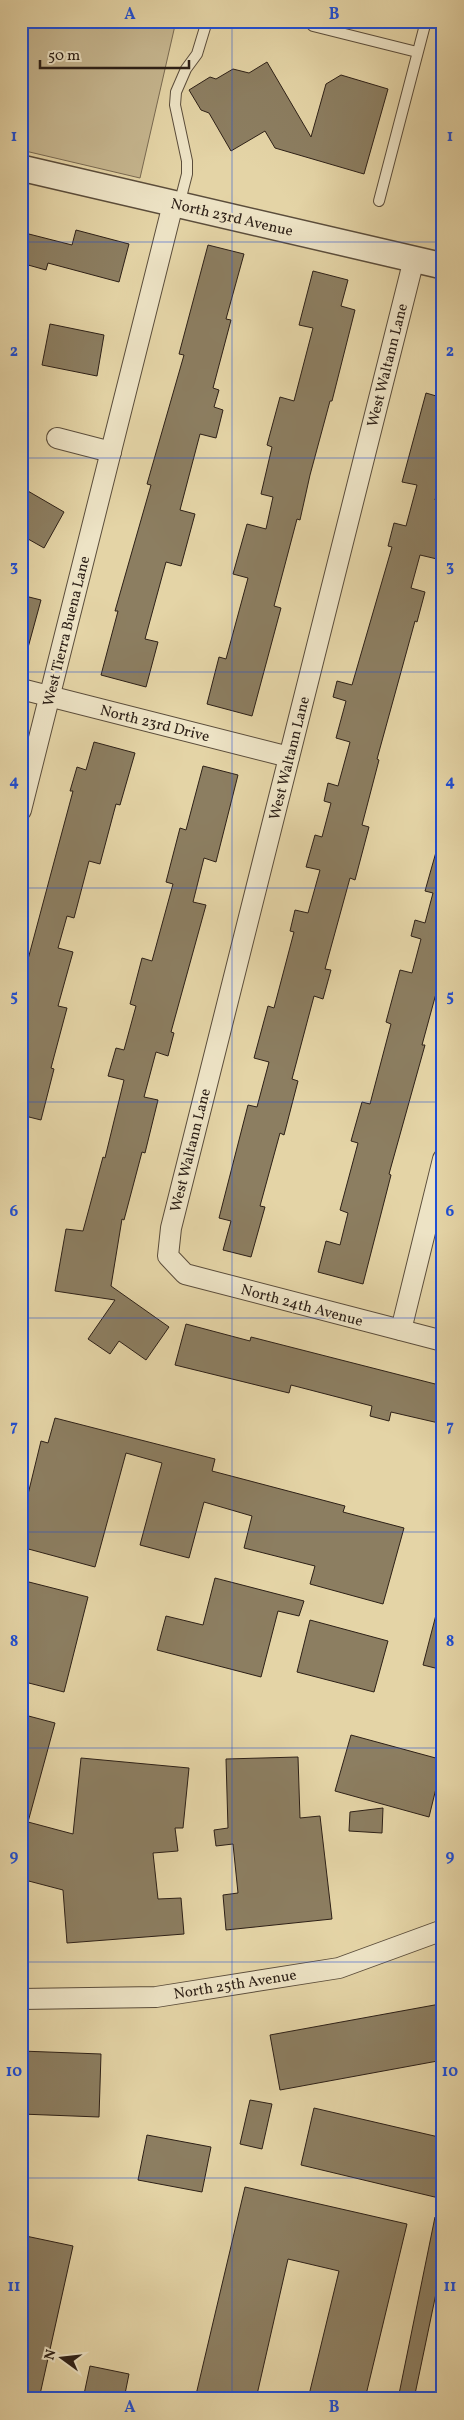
<svg xmlns="http://www.w3.org/2000/svg" width="464" height="2420" font-family="Vollkorn,serif">
<rect width="100%" height="100%" fill="#e4d4a6"/>
<filter id="stains"><feTurbulence type="fractalNoise" baseFrequency=".004" numOctaves="4"/><feColorMatrix values="0 0 0 0 .2 0 0 0 0 .09 0 0 0 0 .02 0 0 0 .5 -.17"/></filter>
<radialGradient id="worn" r=".72"><stop offset=".6" stop-color="#630" stop-opacity="0"/><stop offset="1" stop-color="#630" stop-opacity=".3"/></radialGradient>
<polygon fill="#c5b58e" stroke="#796a52" points="21,21 176,21 140,178 21,150"/>
<g fill="#8c7e61" stroke="#2d2017">
<polygon points="267,62 311,137 326,84 341,75 388,89 364,174 275,148 265,131 231,151 209,113 201,110 189,90 210,77 216,79 233,69 249,73"/>
<polygon points="76,230 129,244 119,282 48,263 46,270 21,263 21,232 72,245"/>
<polygon points="208,245 244,254 226,319 231,320 213,388 219,390 214,407 223,410 216,438 200,434 180,510 195,514 181,566 166,562 145,639 158,642 146,687 101,675 118,611 115,611 151,485 147,484 184,355 179,354"/>
<polygon points="313,271 348,280 341,306 355,310 332,401 330,401 310,475 300,520 297,519 274,606 281,608 252,716 207,704 219,657 226,659 248,578 233,574 247,524 266,529 273,497 261,494 272,447 267,445 280,397 294,401 313,328 299,325"/>
<polygon points="50,324 104,335 97,376 42,365"/>
<polygon points="426,393 443,398 443,471 435,500 443,502 436,529 443,531 443,537 437,559 420,555 411,588 425,592 417,622 415,621 377,759 379,760 362,825 369,827 355,880 350,878 325,969 331,970 323,999 314,996 292,1079 298,1081 284,1135 280,1133 260,1206 265,1207 251,1257 223,1250 231,1221 219,1218 248,1105 257,1107 269,1062 254,1058 268,1006 274,1008 294,932 290,931 295,910 308,913 320,870 306,867 315,835 322,837 331,803 324,801 328,783 338,786 350,742 336,738 346,701 333,697 337,681 352,685 392,547 388,546 394,523 406,526 417,485 402,482"/>
<polygon points="21,487 64,512 44,548 21,535"/>
<polygon points="21,595 41,600 26,655 21,655"/>
<polygon points="94,742 135,753 120,805 116,804 100,864 89,861 74,918 67,916 58,948 73,952 58,1006 67,1008 51,1068 54,1069 41,1120 21,1115 21,998 26,979 23,978 73,791 70,791 77,767 86,770"/>
<polygon points="203,766 238,775 216,862 204,858 193,902 206,905 171,1032 174,1033 168,1056 156,1052 144,1097 158,1100 145,1153 142,1152 124,1220 122,1219 111,1286 169,1327 146,1360 119,1341 110,1354 88,1339 115,1300 55,1291 66,1229 83,1231 103,1157 105,1158 124,1080 108,1076 116,1048 124,1050 136,1006 130,1004 142,958 152,961 173,884 166,882 180,828 186,830"/>
<polygon points="438,845 443,845 443,968 422,1045 425,1045 389,1174 391,1175 363,1284 318,1272 326,1241 340,1245 348,1213 340,1210 358,1143 351,1141 362,1102 370,1104 391,1024 386,1022 400,970 412,973 421,939 411,936 415,920 425,923 433,893 425,891"/>
<polygon points="186,1324 250,1341 251,1337 443,1386 443,1424 391,1412 389,1421 370,1416 372,1406 291,1385 289,1393 175,1365"/>
<polygon points="55,1418 215,1459 212,1471 345,1506 343,1512 404,1528 383,1604 310,1584 315,1566 244,1548 252,1516 204,1502 189,1558 140,1545 162,1463 126,1453 95,1567 21,1547 21,1523 41,1441 48,1443"/>
<polygon points="215,1578 304,1601 299,1616 278,1611 261,1677 157,1650 166,1616 203,1625"/>
<polygon points="21,1580 88,1597 64,1692 21,1681"/>
<polygon points="437,1611 443,1611 443,1670 423,1665"/>
<polygon points="310,1620 388,1641 374,1692 297,1672"/>
<polygon points="21,1714 55,1723 28,1822 73,1834 81,1758 189,1768 183,1828 175,1828 178,1851 153,1853 158,1899 181,1898 184,1934 67,1943 63,1890 21,1879"/>
<polygon points="351,1735 443,1760 429,1817 335,1791"/>
<polygon points="298,1757 300,1818 320,1816 332,1919 226,1930 223,1895 238,1893 233,1844 216,1846 214,1830 228,1828 226,1759"/>
<polygon points="383,1808 382,1833 349,1831 350,1812"/>
<polygon points="440,2004 443,2017 443,2060 280,2090 270,2035"/>
<polygon points="21,2051 101,2054 99,2117 21,2114"/>
<polygon points="250,2100 272,2104 262,2149 240,2144"/>
<polygon points="314,2108 443,2138 443,2199 301,2165"/>
<polygon points="147,2135 211,2147 202,2192 138,2180"/>
<polygon points="245,2187 407,2224 365,2399 308,2399 339,2271 288,2259 256,2399 195,2399"/>
<polygon points="435,2217 443,2218 443,2260 414,2399 398,2399"/>
<polygon points="21,2235 73,2246 39,2399 21,2399"/>
<polygon points="90,2366 129,2374 124,2399 83,2399"/>
</g>
<g fill="none" stroke-linecap="round" stroke-linejoin="round">
<defs>
<g id="service">
<polyline points="308,21 313,26 417,52"/>
<polyline points="379,201 426,21"/>
<polyline points="179,205 187,174 187,161 175,105 176,92 186,69 197,54 207,21"/>
</g>
<g id="minor">
<polyline points="414,259 171,1228 168,1256 185,1274 443,1341"/>
<polyline points="57,438 111,452"/>
<polyline points="21,689 289,757"/>
<polyline points="21,810 173,204"/>
<polyline points="401,1330 443,1159"/>
<polyline points="21,1999 156,1997 339,1968 443,1930"/>
</g>
<polyline id="tertiary" points="21,168 443,266"/>
</defs>
<use href="#service" stroke="#5b4d3b" stroke-width="12"/>
<use href="#minor" stroke="#5b4d3b" stroke-width="22"/>
<use href="#tertiary" stroke="#5b4d3b" stroke-width="28"/>
<use href="#service" stroke="#ede3c5" stroke-width="10"/>
<use href="#minor" stroke="#ede3c5" stroke-width="20"/>
<use href="#tertiary" stroke="#ede3c5" stroke-width="25"/>
</g>
<path fill="none" stroke="#1d4ed8" stroke-width="1" stroke-opacity="0.55" d="M232,21V2399M21,242H443M21,458H443M21,672H443M21,888H443M21,1102H443M21,1318H443M21,1532H443M21,1748H443M21,1962H443M21,2178H443"/>
<g text-anchor="middle" stroke-width="4" stroke-linejoin="round" paint-order="stroke">
<g font-size="15" fill="#2d2017" stroke="#ede3c5">
<text transform="translate(232 217) rotate(13)" y="5">North 23rd Avenue</text>
<text transform="translate(387 365) rotate(-76)" y="5">West Waltann Lane</text>
<text transform="translate(66 631) rotate(-76)" y="5">West Tierra Buena Lane</text>
<text transform="translate(155 723) rotate(14)" y="5">North 23rd Drive</text>
<text transform="translate(289 758) rotate(-76)" y="5">West Waltann Lane</text>
<text transform="translate(190 1150) rotate(-76)" y="5">West Waltann Lane</text>
<text transform="translate(302 1305) rotate(15)" y="5">North 24th Avenue</text>
<text transform="translate(235 1984) rotate(-9)" y="5">North 25th Avenue</text>
</g>
</g>
<rect width="464" height="2420" fill="none" stroke="#e4d4a6" stroke-width="55"/>
<g transform="translate(62 2358) rotate(285)" stroke="#ede3c5" stroke-width="4" paint-order="stroke">
<path d="M0-4L9 19L0 12L-9 19Z" fill="#2d2017"/>
<text y="-8" font-size="14" font-weight="bold" text-anchor="middle" fill="#2d2017">N</text>
</g>
<path d="M40 60v8h149v-8" fill="none" stroke="#2d2017" stroke-width="2.5"/>
<text x="48" y="60" font-size="15" fill="#2d2017" stroke="#ede3c5" stroke-width="4" paint-order="stroke">50 m</text>
<rect x="28" y="28" width="408" height="2364" fill="none" stroke="#1d4ed8" stroke-width="2"/>
<g font-size="16" text-anchor="middle" font-weight="bold" fill="#1d4ed8">
<text x="130" y="19">A</text>
<text x="334" y="19">B</text>
<text x="14" y="141">1</text>
<text x="450" y="141">1</text>
<text x="14" y="356">2</text>
<text x="450" y="356">2</text>
<text x="14" y="571">3</text>
<text x="450" y="571">3</text>
<text x="14" y="786">4</text>
<text x="450" y="786">4</text>
<text x="14" y="1001">5</text>
<text x="450" y="1001">5</text>
<text x="14" y="1216">6</text>
<text x="450" y="1216">6</text>
<text x="14" y="1431">7</text>
<text x="450" y="1431">7</text>
<text x="14" y="1646">8</text>
<text x="450" y="1646">8</text>
<text x="14" y="1861">9</text>
<text x="450" y="1861">9</text>
<text x="14" y="2076">10</text>
<text x="450" y="2076">10</text>
<text x="14" y="2291">11</text>
<text x="450" y="2291">11</text>
<text x="130" y="2412">A</text>
<text x="334" y="2412">B</text>
</g>
<rect width="100%" height="100%" filter="url(#stains)"/>
<rect width="100%" height="100%" fill="url(#worn)"/>
</svg>
